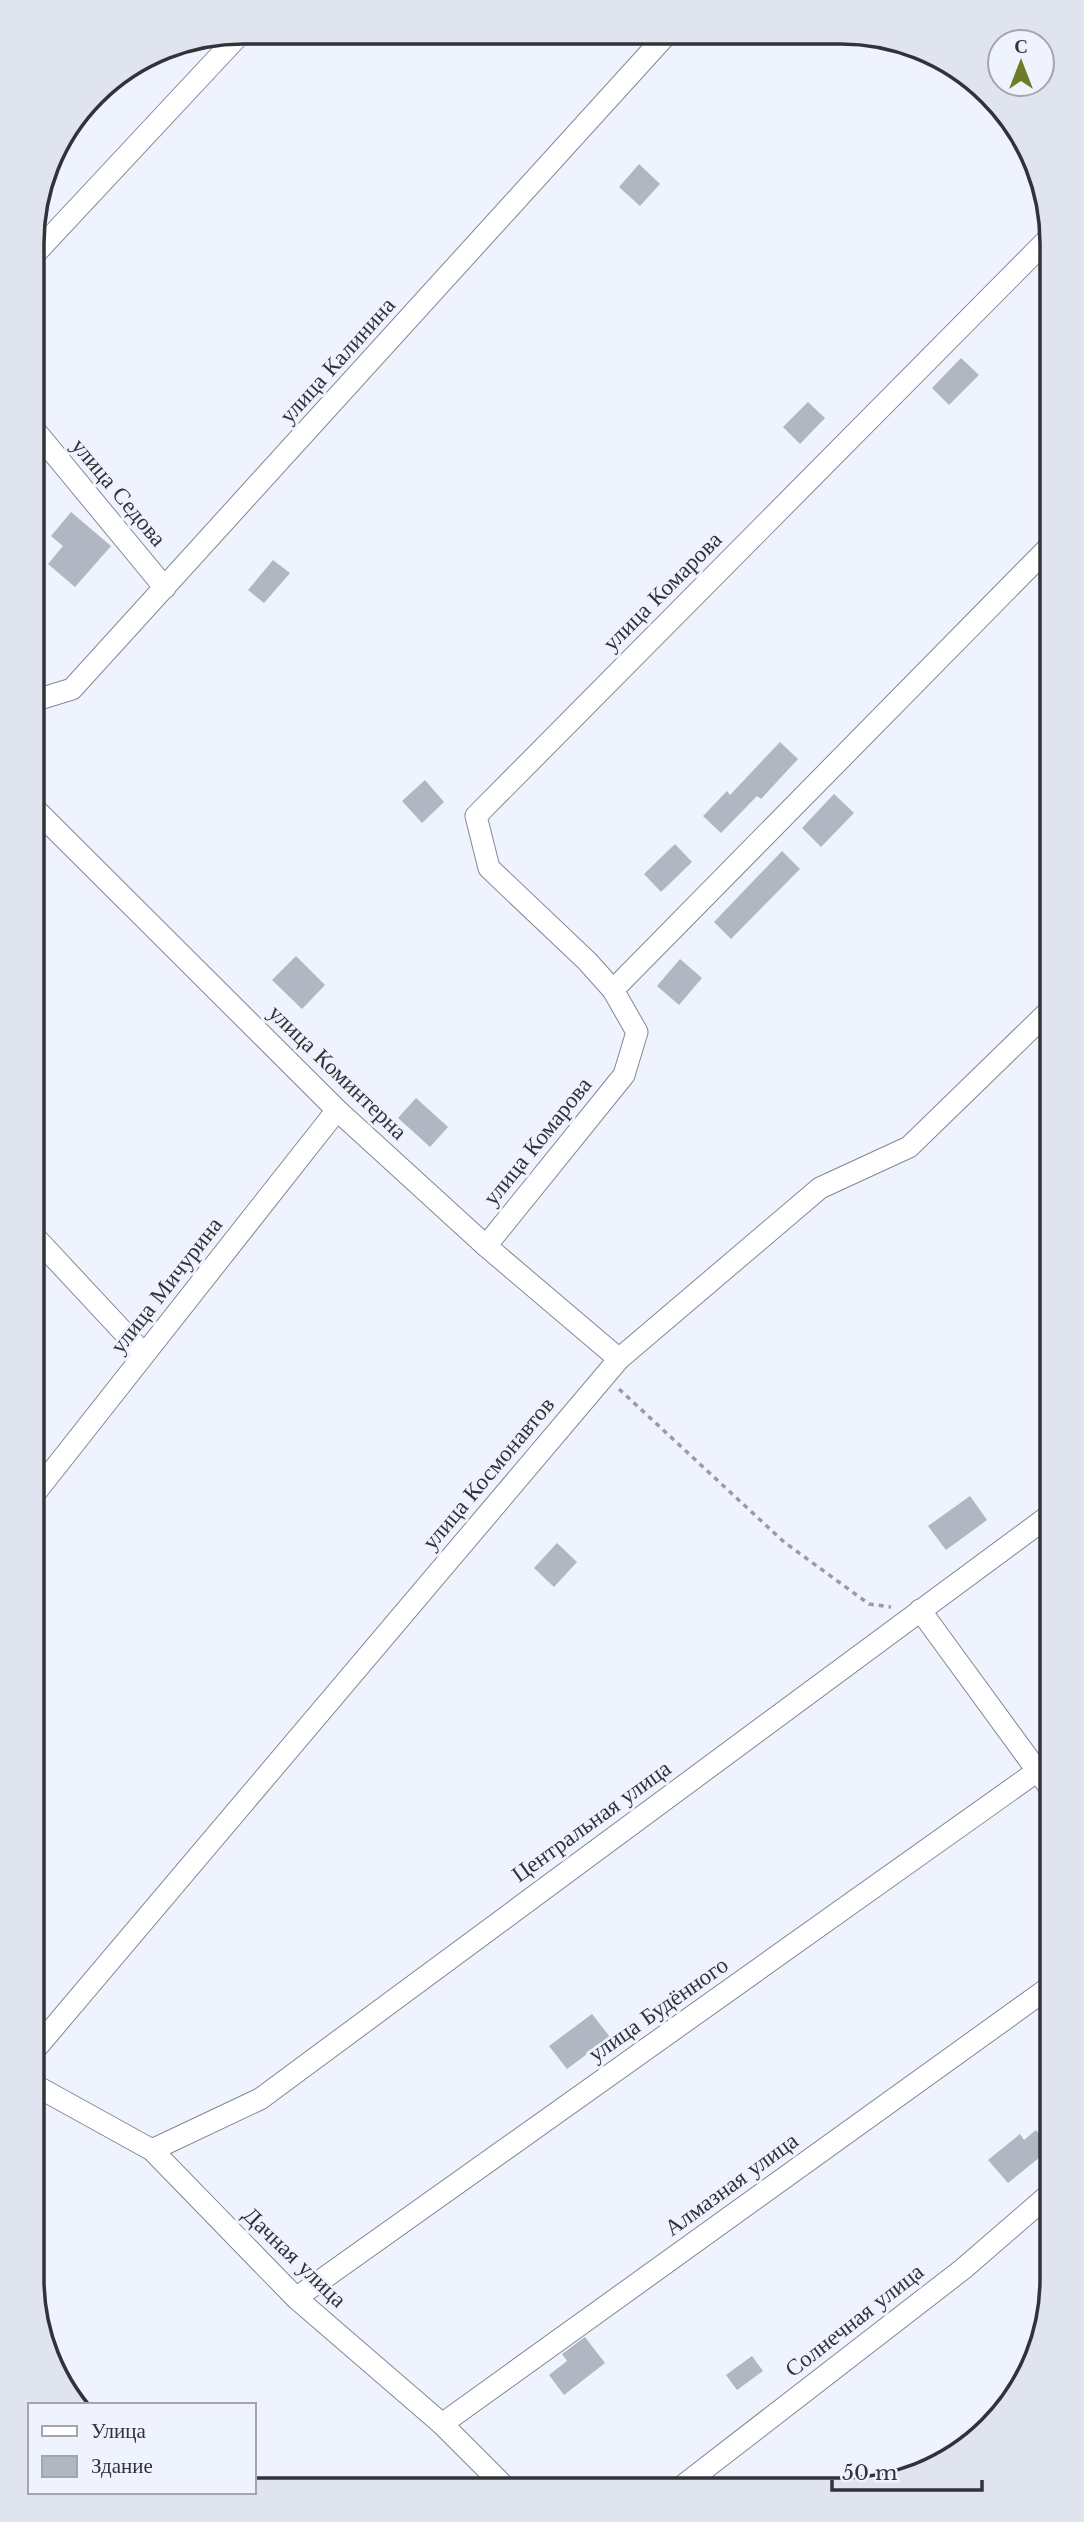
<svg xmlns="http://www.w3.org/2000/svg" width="1084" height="2522" font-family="'Libre Baskerville',serif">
<rect width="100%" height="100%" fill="#eff3fe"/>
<g fill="#b1b6c3">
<polygon points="639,164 660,184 640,206 619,187"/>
<polygon points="961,358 979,375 949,405 932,388"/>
<polygon points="808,402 825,418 800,444 783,427"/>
<polygon points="71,512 111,546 75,587 48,564 63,546 51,536"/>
<polygon points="273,560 290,573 264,603 248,590"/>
<polygon points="780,742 798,759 761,799 757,796 721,833 703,816 727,791 730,795"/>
<polygon points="425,780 444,802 422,823 402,801"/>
<polygon points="834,794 854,813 821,847 802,828"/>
<polygon points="675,844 692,862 661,892 644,874"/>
<polygon points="782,851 800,869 731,939 714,922"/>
<polygon points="296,956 325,985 302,1009 272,980"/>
<polygon points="680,959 702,978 679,1005 657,986"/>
<polygon points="416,1098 448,1127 430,1147 398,1118"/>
<polygon points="970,1496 987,1520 946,1550 928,1526"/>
<polygon points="557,1543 577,1562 554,1587 534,1568"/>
<polygon points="592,2014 610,2037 567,2069 549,2046"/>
<polygon points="1036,2130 1051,2148 1008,2183 988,2160 1020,2134 1024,2140"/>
<polygon points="585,2337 605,2363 564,2395 549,2375 567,2361 562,2354"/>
<polygon points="752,2356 763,2371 737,2390 726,2375"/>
</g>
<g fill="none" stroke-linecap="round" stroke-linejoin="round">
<defs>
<g id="minor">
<polyline points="32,257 242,32"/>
<polyline points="33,428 165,588"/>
<polyline points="33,701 72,689 667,34"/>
<polyline points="34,808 337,1110 486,1246 619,1359"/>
<polyline points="613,990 1047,549"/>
<polyline points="35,1237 144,1354"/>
<polyline points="486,1246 624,1075 637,1032 613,990 587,961 489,868 476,816 1046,241"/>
<polyline points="36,1492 337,1110"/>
<polyline points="920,1610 1050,1788"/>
<polyline points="38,2046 619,1359 820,1188 909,1147 1048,1012"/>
<polyline points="38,2087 152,2150 296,2298 442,2424 503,2485"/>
<polyline points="152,2150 260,2099 1050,1515"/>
<polyline points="296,2298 1050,1762"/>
<polyline points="442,2424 1051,1986"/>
<polyline points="685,2484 963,2269 1052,2192"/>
</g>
</defs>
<use href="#minor" stroke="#838894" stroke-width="23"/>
<polyline stroke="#999ca5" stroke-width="3.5" stroke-dasharray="5 5" stroke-linecap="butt" points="619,1389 784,1542 869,1604 891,1607"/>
<use href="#minor" stroke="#fff" stroke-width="21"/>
</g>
<g text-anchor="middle" stroke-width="6" stroke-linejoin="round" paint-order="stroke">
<g font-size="23" fill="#313339" stroke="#eff3fe">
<text transform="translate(337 360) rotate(-48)" y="8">улица Калинина</text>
<text transform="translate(119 492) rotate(50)" y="8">улица Седова</text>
<text transform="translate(662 591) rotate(-45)" y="8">улица Комарова</text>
<text transform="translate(338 1072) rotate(44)" y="8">улица Коминтерна</text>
<text transform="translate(537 1141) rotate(-51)" y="8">улица Комарова</text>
<text transform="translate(166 1285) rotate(-52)" y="8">улица Мичурина</text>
<text transform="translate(488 1473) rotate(-50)" y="8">улица Космонавтов</text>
<text transform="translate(591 1821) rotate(-36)" y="8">Центральная улица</text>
<text transform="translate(658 2009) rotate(-35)" y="8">улица Будённого</text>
<text transform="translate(731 2184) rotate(-36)" y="8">Алмазная улица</text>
<text transform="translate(295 2257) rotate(44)" y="8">Дачная улица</text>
<text transform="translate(854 2320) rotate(-38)" y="8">Солнечная улица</text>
</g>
</g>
<path d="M0 0H1084V2522H0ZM243 44H841A199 199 0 0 1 1040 243V2279A199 199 0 0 1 841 2478H243A199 199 0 0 1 44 2279V243A199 199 0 0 1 243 44Z" fill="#e0e4ee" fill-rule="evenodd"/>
<path fill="none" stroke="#313339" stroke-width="3.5" d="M243 44H841A199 199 0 0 1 1040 243V2279A199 199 0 0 1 841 2478H243A199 199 0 0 1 44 2279V243A199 199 0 0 1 243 44Z"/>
<rect x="28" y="2403" width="228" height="91" fill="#eff3fe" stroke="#a3a6af" stroke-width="2"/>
<rect x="42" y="2426" width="35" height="10" fill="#ffffff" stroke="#a3a6af" stroke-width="2"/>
<text x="91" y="2438" font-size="21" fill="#313339">Улица</text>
<rect x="42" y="2456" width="35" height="21" fill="#b1b6c3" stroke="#a3a6af" stroke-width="2"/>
<text x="91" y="2473" font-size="21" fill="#313339">Здание</text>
<g transform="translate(1021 63)"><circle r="33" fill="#eff3fe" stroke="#a3a6af" stroke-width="2"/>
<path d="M0-5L12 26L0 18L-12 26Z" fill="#6e7c2a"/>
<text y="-10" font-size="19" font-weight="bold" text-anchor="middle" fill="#313339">С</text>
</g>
<path d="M832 2480v10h150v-10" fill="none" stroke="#313339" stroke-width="3.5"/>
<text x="842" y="2480" font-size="21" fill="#313339" stroke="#eff3fe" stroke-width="5" paint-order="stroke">50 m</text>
</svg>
